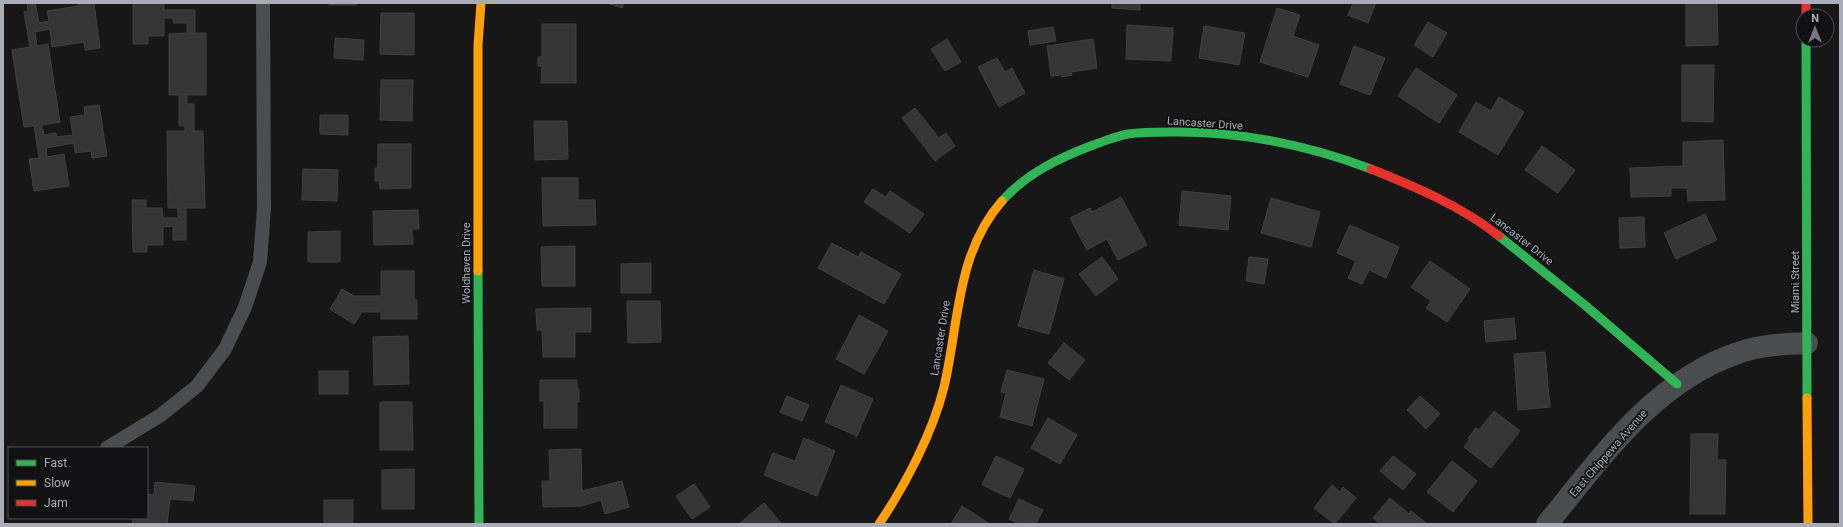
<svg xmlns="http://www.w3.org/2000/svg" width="1843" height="527" font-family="Roboto,sans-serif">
<rect width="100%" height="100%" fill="#171717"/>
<g fill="#353536" stroke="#3f4043">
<polygon points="27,3 35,3 39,23 49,21 47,11 78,6 78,3 94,3 100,48 85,50 84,42 52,47 50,29 35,32 37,46 48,44 60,122 42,125 44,135 56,133 57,137 73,135 70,117 85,115 84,107 99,105 107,156 92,158 91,151 75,153 74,143 46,148 47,157 64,154 69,186 34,191 29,159 39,158 34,126 24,127 12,50 30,47 24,12 28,11"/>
<polygon points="133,3 164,3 164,10 195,10 195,33 206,33 206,95 187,95 187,104 194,104 194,131 203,131 205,208 186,208 186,240 173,240 173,226 163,227 163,245 147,245 147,252 133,252 132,200 146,200 146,208 162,208 163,218 178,218 178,208 168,208 167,131 185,131 185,126 179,126 179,95 169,95 169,34 187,33 187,23 173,23 173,18 164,18 164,36 148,36 148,44 133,44"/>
<rect x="329" y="3" width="27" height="2"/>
<polygon points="607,3 624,3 622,8"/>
<polygon points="1112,3 1140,3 1140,10 1112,8"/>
<polygon points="1353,3 1376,3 1368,23 1348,15"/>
<polygon points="1686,3 1717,3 1718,45 1686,46"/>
<polygon points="1277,8 1300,15 1293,36 1319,45 1308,77 1260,62"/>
<polygon points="381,13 414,13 414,55 380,54"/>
<polygon points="1428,22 1447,33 1433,57 1414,45"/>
<polygon points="542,24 576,24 576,83 541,83 542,66 538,66 538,57 542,57"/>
<polygon points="1127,25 1173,28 1171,61 1126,59"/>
<polygon points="1204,26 1245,33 1239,65 1199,58"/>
<polygon points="1053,27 1056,41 1030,45 1028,31"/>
<polygon points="335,38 364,40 363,60 334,58"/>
<polygon points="947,39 961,62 945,71 931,49"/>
<polygon points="1093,39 1097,68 1071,72 1072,75 1062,77 1061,75 1051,76 1047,46"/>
<polygon points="1354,46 1385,58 1370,95 1340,84"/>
<polygon points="997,58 1005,72 1012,68 1025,93 999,107 978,67"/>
<polygon points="1682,65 1714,65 1713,122 1682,121"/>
<polygon points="1416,68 1457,95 1439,123 1398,96"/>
<polygon points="381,80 413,80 412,121 380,120"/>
<polygon points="1499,97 1524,112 1498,155 1459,132 1476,102 1491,111"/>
<polygon points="915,108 939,138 946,133 955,146 935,161 902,118"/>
<polygon points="320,115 348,115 348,135 320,134"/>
<polygon points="534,121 567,121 568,159 535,160"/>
<polygon points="1723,140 1725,200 1688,201 1687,188 1671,188 1671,196 1631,197 1630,168 1683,166 1683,142"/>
<polygon points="378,144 411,144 411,188 380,189 379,181 375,181 375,168 378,168"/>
<polygon points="1542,146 1575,170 1558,193 1525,170"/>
<polygon points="303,169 338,170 337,201 302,200"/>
<polygon points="542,178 578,178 578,200 595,200 596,225 543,226"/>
<polygon points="873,189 886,197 890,191 924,214 910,233 864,202"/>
<polygon points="1182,191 1231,196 1228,230 1179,225"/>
<polygon points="1121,197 1147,245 1118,260 1107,239 1087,250 1070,218 1090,208 1092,212"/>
<polygon points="1271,198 1320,212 1311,247 1261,233"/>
<polygon points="418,210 419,229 412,229 413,244 374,245 373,211"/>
<polygon points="1705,214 1717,240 1676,259 1664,233"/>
<polygon points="1644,217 1645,247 1620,248 1619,218"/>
<polygon points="1350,225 1399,247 1386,278 1369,270 1362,284 1348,278 1356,261 1337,253"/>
<polygon points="340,231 340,262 308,262 308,232"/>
<polygon points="832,243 858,257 861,252 901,274 884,304 818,268"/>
<polygon points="575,246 575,286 542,286 541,247"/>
<polygon points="1102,257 1118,279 1096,296 1079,274"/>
<polygon points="1249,257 1268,259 1264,284 1246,281"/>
<polygon points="1430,261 1470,289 1447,322 1426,308 1431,301 1411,287"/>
<polygon points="651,263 651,293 621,293 621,264"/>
<polygon points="1034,270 1064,279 1049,334 1018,326"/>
<polygon points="381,271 414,271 414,300 417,300 417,319 381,319 381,312 362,312 354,324 330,309 342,289 354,296 381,296"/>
<polygon points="627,301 660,301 661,342 628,343"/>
<polygon points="591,308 591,332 575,332 575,357 543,357 542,330 537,330 536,309"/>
<polygon points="859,315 888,331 864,374 836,359"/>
<polygon points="1514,318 1516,339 1486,342 1484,321"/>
<polygon points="408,336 409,384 374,385 373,337"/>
<polygon points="1064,343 1085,360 1069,380 1048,363"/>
<polygon points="1545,352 1550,407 1518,410 1514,354"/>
<polygon points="1007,370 1044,379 1032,426 1000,417 1006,393 1001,392"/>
<rect x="319" y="371" width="29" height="23"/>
<polygon points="540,380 577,380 577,389 579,389 579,402 577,402 577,428 544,428 544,401 540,401"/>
<polygon points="841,385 873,399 857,436 825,422"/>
<polygon points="787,396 809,405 802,421 780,412"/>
<polygon points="1420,396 1440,414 1426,429 1407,410"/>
<polygon points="380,402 412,402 413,450 380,450"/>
<polygon points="1494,411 1520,431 1491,468 1464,447 1470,439 1468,438 1476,428 1479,430"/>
<polygon points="1048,418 1077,435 1060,464 1031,448"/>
<polygon points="1691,434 1718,434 1717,460 1726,460 1725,514 1690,514"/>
<polygon points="804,438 835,451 817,496 764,475 773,453 795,461"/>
<polygon points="581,449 582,491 622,481 629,507 605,514 601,500 582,506 543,507 542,481 550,481 549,450"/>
<polygon points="996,456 1024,469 1010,498 982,485"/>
<polygon points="1393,456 1416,474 1403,490 1380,471"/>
<polygon points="1452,461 1477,481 1453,512 1427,492"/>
<polygon points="414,469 414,509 382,509 382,470"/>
<polygon points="155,482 195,486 193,501 170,499 167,524 132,524 133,518 147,518 147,494 154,495"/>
<polygon points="694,484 710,507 692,519 676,496"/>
<polygon points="1332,485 1340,492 1343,487 1356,498 1335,524 1314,508"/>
<polygon points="1390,498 1409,514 1411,511 1427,524 1380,524 1373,518"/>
<polygon points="1019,499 1043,510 1036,524 1019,524 1009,519"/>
<rect x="324" y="500" width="29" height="24"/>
<polygon points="764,503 782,524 739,524"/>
<polygon points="962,506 990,524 951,524"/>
</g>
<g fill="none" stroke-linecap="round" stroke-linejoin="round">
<polyline stroke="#4b4c50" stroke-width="14" points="107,448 161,415 197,386 225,349 245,307 260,262 264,208 263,3"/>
<path stroke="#4b4c50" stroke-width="22" d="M1547,524C1601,458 1654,381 1738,353C1760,345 1784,344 1807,343"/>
<g stroke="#30b455" stroke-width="9">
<polyline points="1806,40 1807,398"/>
<path d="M1002,201C1027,173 1059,158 1093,145C1105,141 1116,136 1128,134C1142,132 1156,132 1170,132C1238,131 1308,145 1371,169"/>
<polyline points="1499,236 1586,306 1677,384"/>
<polyline points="478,271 479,524"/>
</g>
<g stroke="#ff9f0a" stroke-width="9">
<polyline points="478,271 478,45 481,3"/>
<polyline points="1807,398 1808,524"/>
<path d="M879,524C905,486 933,432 944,387C959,324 956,253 1002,201"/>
</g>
<g stroke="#e5322d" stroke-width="9">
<polyline points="1806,3 1806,16"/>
<path d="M1371,169C1416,187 1461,206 1499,236"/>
</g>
</g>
<g text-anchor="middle" stroke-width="3.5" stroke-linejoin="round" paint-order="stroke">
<g font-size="11" fill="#a8adb8" stroke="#111113">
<text transform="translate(1205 123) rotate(4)" y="4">Lancaster Drive</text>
<text transform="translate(1522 239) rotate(38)" y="4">Lancaster Drive</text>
<text transform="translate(466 263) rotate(-90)" y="4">Woldhaven Drive</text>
<text transform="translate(1795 282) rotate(-90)" y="4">Miami Street</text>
<text transform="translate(940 338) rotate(-81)" y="4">Lancaster Drive</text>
<text transform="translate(1608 453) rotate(-49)" y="4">East Chippewa Avenue</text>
</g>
</g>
<rect width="1843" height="527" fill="none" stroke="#a8adb8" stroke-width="8"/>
<rect x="8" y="447" width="140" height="72" fill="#111113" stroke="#4d4f55"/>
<rect x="16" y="460" width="20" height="6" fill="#30b455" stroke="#4d4f55"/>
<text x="44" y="467" font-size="12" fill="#a8adb8">Fast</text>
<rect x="16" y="480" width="20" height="6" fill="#ff9f0a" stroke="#4d4f55"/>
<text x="44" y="487" font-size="12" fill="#a8adb8">Slow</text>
<rect x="16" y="500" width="20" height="6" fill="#e5322d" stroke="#4d4f55"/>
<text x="44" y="507" font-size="12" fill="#a8adb8">Jam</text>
<g transform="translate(1815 28)"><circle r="19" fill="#111113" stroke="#4d4f55"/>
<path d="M0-3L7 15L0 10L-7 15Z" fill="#757880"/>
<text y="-6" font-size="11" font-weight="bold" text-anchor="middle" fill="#a8adb8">N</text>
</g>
</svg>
